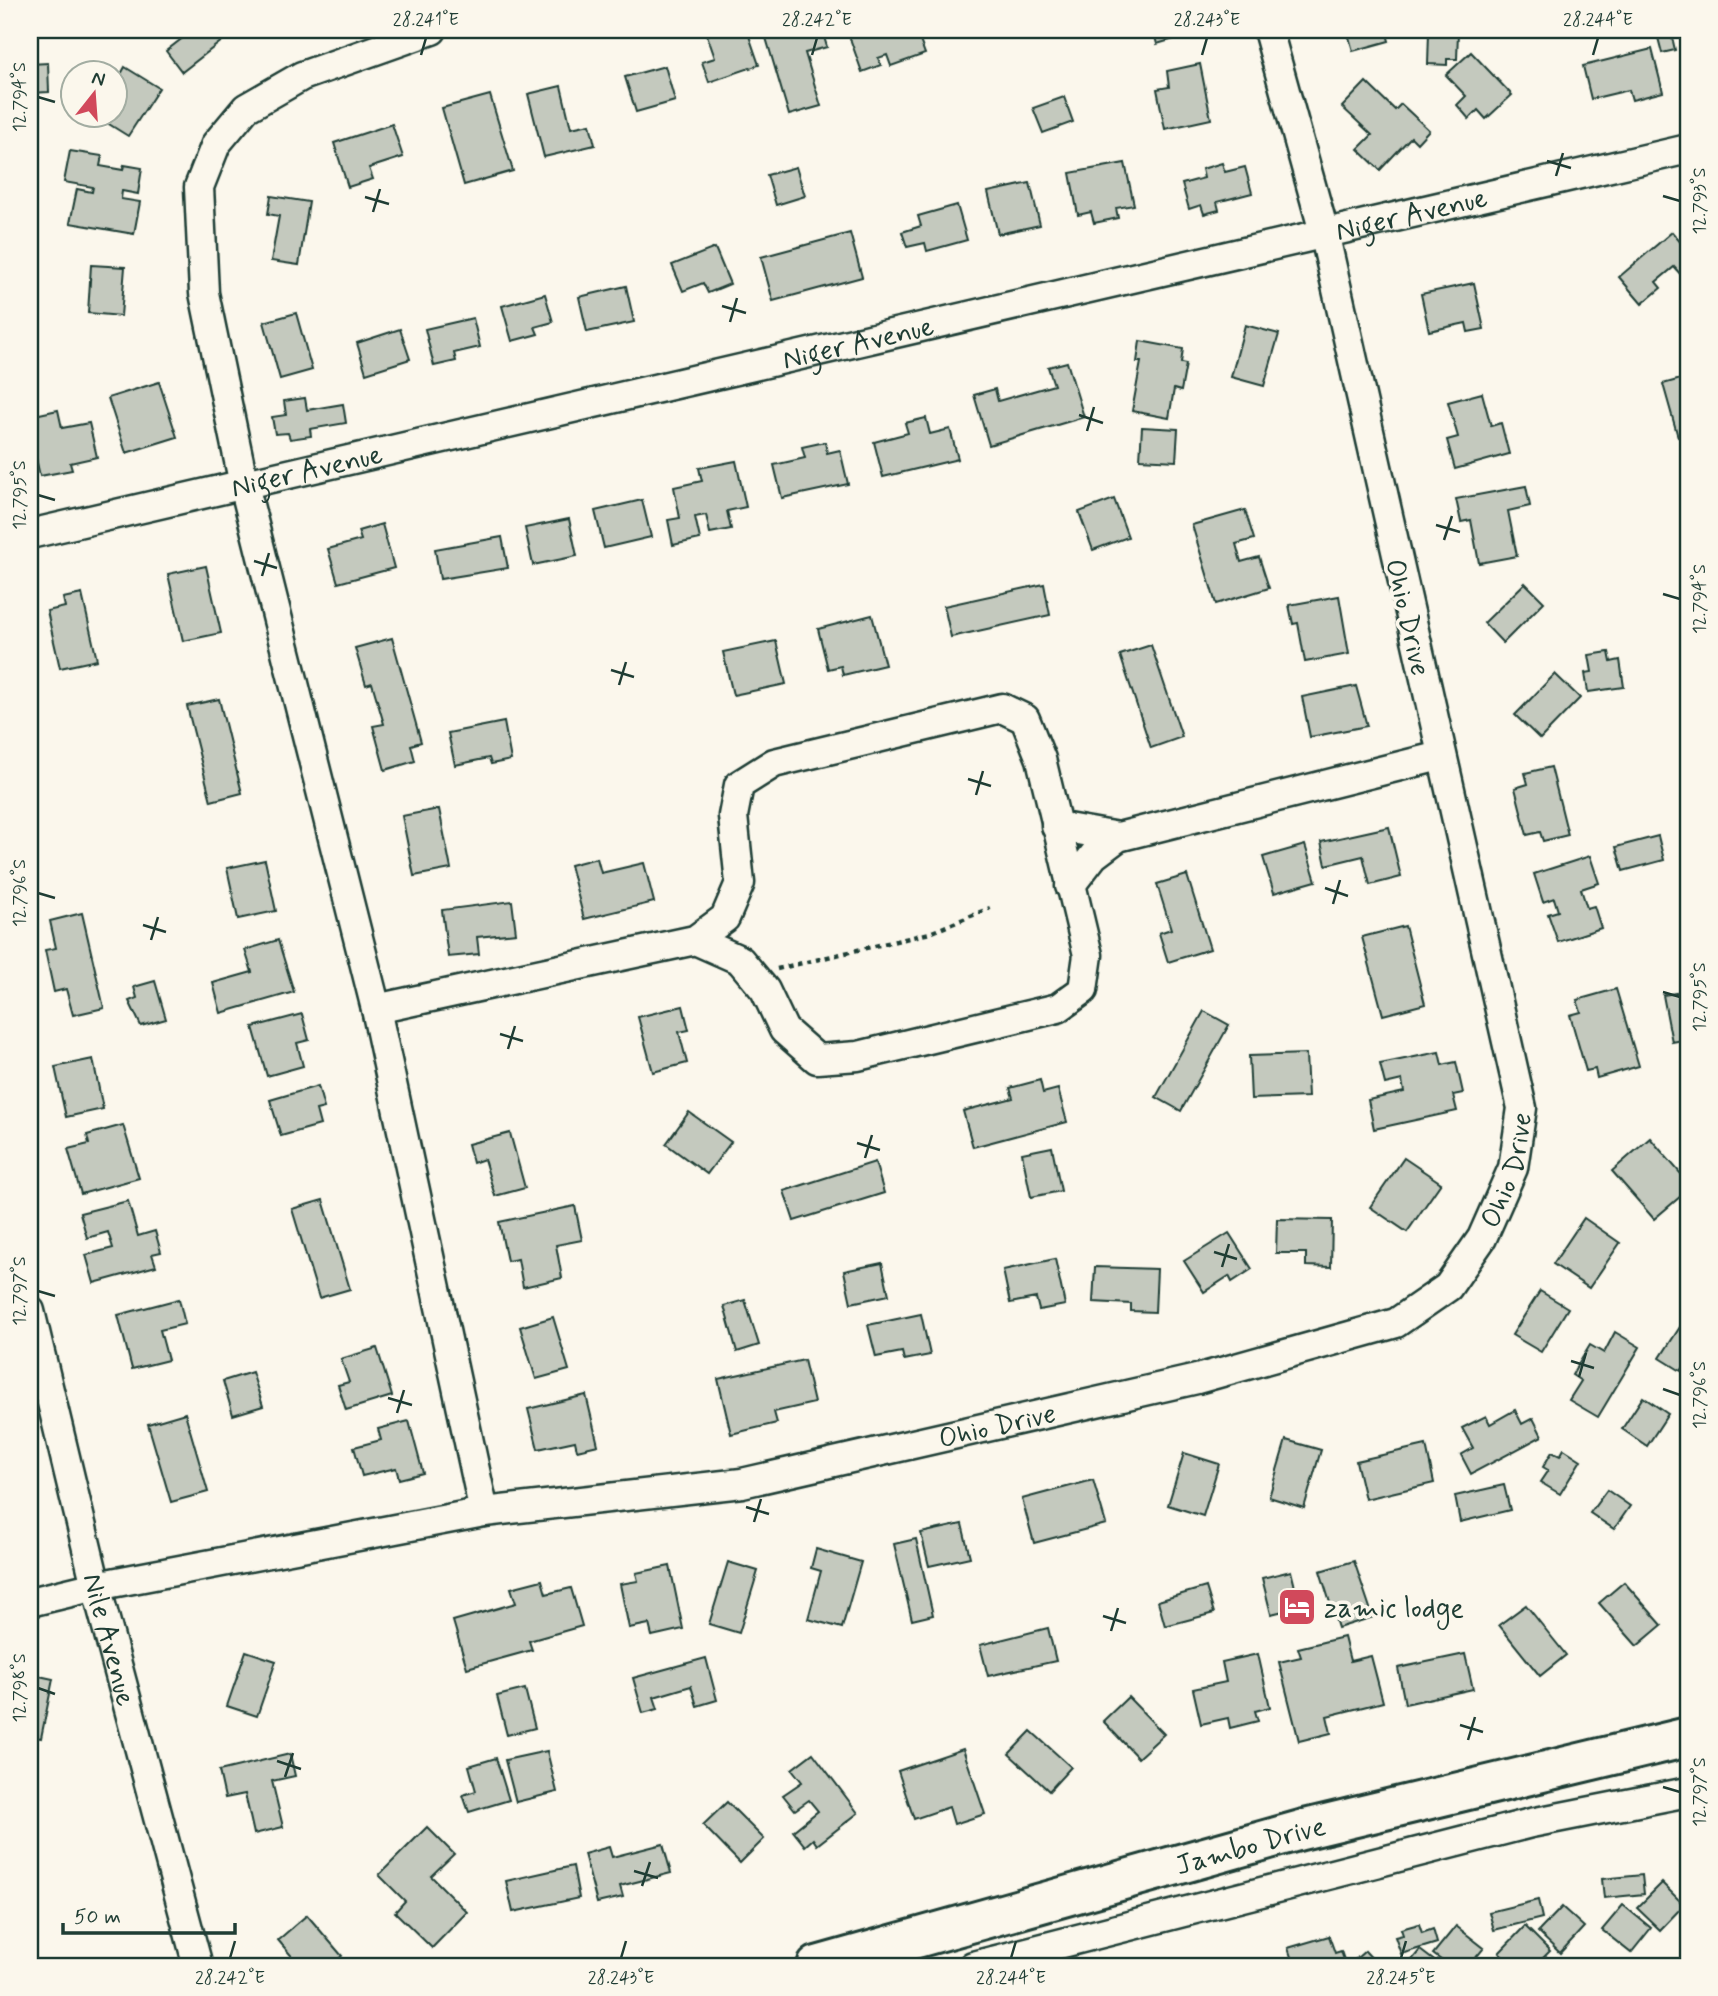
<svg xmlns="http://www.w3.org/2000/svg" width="1718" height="1996" font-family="Mynerve,sans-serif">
<rect width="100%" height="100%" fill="#fbf7ec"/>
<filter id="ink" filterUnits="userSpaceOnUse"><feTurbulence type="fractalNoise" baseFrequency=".0143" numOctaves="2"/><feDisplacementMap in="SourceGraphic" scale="14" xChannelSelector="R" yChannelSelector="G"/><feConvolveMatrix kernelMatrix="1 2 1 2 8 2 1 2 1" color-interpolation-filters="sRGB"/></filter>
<g filter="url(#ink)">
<g fill="#c4c9be" stroke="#1f3d34" stroke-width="2">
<polygon points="193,30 236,30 182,72 166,51"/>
<polygon points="723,30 747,30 759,65 709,82 702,62 715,58 707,35"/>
<polygon points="822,30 827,47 805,53 821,106 789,115 764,31"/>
<polygon points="847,30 916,30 925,54 891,66 887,55 878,58 881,65 862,72"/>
<polygon points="1153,30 1190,30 1191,34 1157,44"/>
<polygon points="1347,30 1386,30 1389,41 1353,51"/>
<polygon points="1656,30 1688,30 1688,33 1672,37 1675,50 1662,53"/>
<polygon points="1429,32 1458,32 1457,59 1447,59 1447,65 1428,64"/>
<polygon points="1652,49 1663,92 1632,100 1629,90 1591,99 1583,66"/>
<polygon points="1471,52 1512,95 1486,119 1478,110 1469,119 1457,105 1466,96 1446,75"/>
<polygon points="48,63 49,92 30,93 30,64"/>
<polygon points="1200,64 1211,119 1165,129 1157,89 1169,87 1167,71"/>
<polygon points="665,66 675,101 636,112 625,77"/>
<polygon points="125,67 159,88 128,136 96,116 116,116 116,83"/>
<polygon points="1366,82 1395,110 1401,104 1429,130 1417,143 1411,137 1380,170 1358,149 1372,135 1342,107"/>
<polygon points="561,86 571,128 590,124 595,145 544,157 528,94"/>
<polygon points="490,95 513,171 464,185 442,108"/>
<polygon points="1064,97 1073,122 1043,133 1033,108"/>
<polygon points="392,124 403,157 369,168 373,179 348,187 334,143"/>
<polygon points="70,151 102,156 100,166 123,170 124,165 142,168 138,194 122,191 121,199 140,202 134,234 70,223 77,189 92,192 93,187 64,182"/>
<polygon points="1125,163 1134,205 1116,208 1118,218 1094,223 1091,212 1078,215 1070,173"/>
<polygon points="1222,163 1225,172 1245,167 1252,193 1217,202 1219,210 1204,214 1201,205 1189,209 1182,184 1204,178 1202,169"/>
<polygon points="796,167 805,196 776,205 767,175"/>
<polygon points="1030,183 1040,225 998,234 988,192"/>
<polygon points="271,196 309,202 299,265 271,261 279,216 268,214"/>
<polygon points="957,205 967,240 927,251 925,243 907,247 902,232 921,226 918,216"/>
<polygon points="1672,232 1688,251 1688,271 1682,276 1674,267 1656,282 1661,288 1642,304 1619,277"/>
<polygon points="850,233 862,277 773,301 761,257"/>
<polygon points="715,248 730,284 708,293 703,283 683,291 672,265"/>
<polygon points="91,265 125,267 121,316 88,313"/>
<polygon points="1474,283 1484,329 1468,332 1466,323 1429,331 1421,294"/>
<polygon points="626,286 634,322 587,332 579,297"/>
<polygon points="545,294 553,322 535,327 538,334 512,341 502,306"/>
<polygon points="296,313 312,370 280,379 264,322"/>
<polygon points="473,318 480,347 454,353 456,361 434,366 425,329"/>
<polygon points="1245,325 1279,334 1264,386 1231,377"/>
<polygon points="400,329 410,359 366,373 357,343"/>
<polygon points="1140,341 1183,349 1181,363 1186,364 1181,391 1174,389 1169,418 1132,411 1141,362 1137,362"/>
<polygon points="1067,362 1084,417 989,445 974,395 995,389 998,401 1054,385 1048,367"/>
<polygon points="1688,377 1688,434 1678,437 1663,384"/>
<polygon points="159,382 177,437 126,453 108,398"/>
<polygon points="1482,393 1491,426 1501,423 1509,454 1455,469 1447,440 1458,437 1448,402"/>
<polygon points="305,398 307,410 343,404 346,423 310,429 311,436 290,439 288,433 275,434 272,417 286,415 284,401"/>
<polygon points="58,410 62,428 89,423 97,457 70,463 72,470 40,476 30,432 30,416"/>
<polygon points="926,418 930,434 950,429 958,459 883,477 874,442 908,433 905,423"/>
<polygon points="1142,427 1178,429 1176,461 1140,459"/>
<polygon points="825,442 827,453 840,450 848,484 782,498 774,465 805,458 802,447"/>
<polygon points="736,461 746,507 727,511 731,529 710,533 706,515 695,517 700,539 673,545 668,520 680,518 674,487 702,481 699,468"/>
<polygon points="1526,486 1530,506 1508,511 1517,556 1479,563 1471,520 1461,522 1456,499"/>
<polygon points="1114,499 1128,537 1093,550 1079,512"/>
<polygon points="642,500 651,537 604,548 595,511"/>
<polygon points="1245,510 1254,539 1236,544 1241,562 1259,557 1269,588 1216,604 1192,525"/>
<polygon points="569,519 577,556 533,565 525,528"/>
<polygon points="382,524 394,568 338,583 328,549 361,540 358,531"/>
<polygon points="502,537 508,568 440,579 435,549"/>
<polygon points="206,566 221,633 183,641 168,574"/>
<polygon points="1525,583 1544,602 1503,643 1484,623"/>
<polygon points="1044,584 1050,615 951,637 944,606"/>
<polygon points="82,594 97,660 60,668 47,611 65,607 63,598"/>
<polygon points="1339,596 1349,654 1305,662 1298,623 1293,624 1289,605"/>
<polygon points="872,615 885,665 843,675 841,666 828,669 818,629"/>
<polygon points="392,638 421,742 411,745 415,761 385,770 373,726 384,724 372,683 366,685 355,648"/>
<polygon points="776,641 786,684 733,695 723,652"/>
<polygon points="1151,645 1182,737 1151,748 1120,655"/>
<polygon points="1609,652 1611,662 1620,660 1624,687 1588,692 1585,673 1592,672 1589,655"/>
<polygon points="1555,674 1580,698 1540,739 1515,715"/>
<polygon points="1356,686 1367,726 1310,737 1302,697"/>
<polygon points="219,699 242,793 211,801 187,706"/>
<polygon points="504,722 511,760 491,764 489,758 455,765 448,733"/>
<polygon points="1551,767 1568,835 1543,841 1540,832 1527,835 1515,788 1528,784 1525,773"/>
<polygon points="439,809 451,869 414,876 402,816"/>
<polygon points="1389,827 1401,877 1370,885 1363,856 1326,865 1321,842"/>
<polygon points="1658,836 1664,860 1623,871 1616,847"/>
<polygon points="1305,845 1316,881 1274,893 1263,857"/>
<polygon points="1590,856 1599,883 1581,889 1587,908 1594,906 1601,928 1558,942 1548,914 1558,911 1554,898 1543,902 1534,874"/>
<polygon points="597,858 601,873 644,863 654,902 584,919 570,865"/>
<polygon points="265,860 276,911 238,919 227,868"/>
<polygon points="1187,875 1210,949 1168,962 1159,933 1171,929 1157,884"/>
<polygon points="512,901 516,933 477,937 479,954 448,957 442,910"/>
<polygon points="82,913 104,1008 73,1015 66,989 54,992 45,950 56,948 50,921"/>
<polygon points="1405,926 1425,1004 1383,1015 1362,937"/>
<polygon points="278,940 294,992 221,1013 213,983 252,972 245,950"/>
<polygon points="155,981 166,1019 141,1026 129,1001 137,998 134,987"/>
<polygon points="1616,989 1639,1066 1597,1078 1595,1069 1586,1071 1570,1015 1581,1012 1577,1000"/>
<polygon points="1688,991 1688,1039 1672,1042 1663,995"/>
<polygon points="683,1006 689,1030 679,1032 687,1063 653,1072 638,1017"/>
<polygon points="1204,1011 1229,1025 1181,1111 1156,1097"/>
<polygon points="302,1014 309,1040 297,1043 303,1066 267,1076 253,1027"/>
<polygon points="1439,1052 1442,1065 1456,1062 1463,1093 1453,1095 1457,1111 1374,1129 1368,1100 1404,1092 1402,1080 1385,1084 1380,1064"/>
<polygon points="1306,1054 1308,1097 1251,1099 1249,1056"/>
<polygon points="93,1059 103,1109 66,1117 55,1067"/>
<polygon points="1040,1080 1043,1093 1058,1089 1067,1122 973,1147 963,1111 1013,1098 1010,1088"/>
<polygon points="318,1086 324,1108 316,1110 320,1125 281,1136 270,1100"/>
<polygon points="689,1112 731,1142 707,1174 666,1144"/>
<polygon points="123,1125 139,1178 81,1194 68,1149 89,1144 87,1135"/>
<polygon points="510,1133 525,1188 495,1196 484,1159 473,1163 468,1144"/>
<polygon points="1650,1138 1688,1182 1688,1190 1654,1219 1612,1171"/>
<polygon points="1052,1147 1061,1191 1031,1197 1022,1153"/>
<polygon points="1404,1158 1441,1183 1407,1232 1370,1207"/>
<polygon points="875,1162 884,1193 794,1221 784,1191"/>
<polygon points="323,1200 350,1289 319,1298 292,1209"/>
<polygon points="128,1201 138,1236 155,1231 161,1252 152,1254 156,1266 94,1283 86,1255 113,1248 108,1232 87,1238 80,1213"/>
<polygon points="575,1206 582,1240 556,1245 562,1278 523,1287 518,1259 507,1261 499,1222"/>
<polygon points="1584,1218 1620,1243 1589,1288 1553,1264"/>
<polygon points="1277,1219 1332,1220 1331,1267 1306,1266 1306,1253 1276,1253"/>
<polygon points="1229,1233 1252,1269 1232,1282 1229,1276 1204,1292 1184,1261"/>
<polygon points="1055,1259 1065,1305 1039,1310 1036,1298 1010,1303 1003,1270"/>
<polygon points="882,1263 889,1295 851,1303 844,1271"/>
<polygon points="1095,1267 1157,1269 1155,1312 1131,1311 1131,1304 1093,1302"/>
<polygon points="1540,1291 1568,1308 1541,1352 1512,1335"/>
<polygon points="179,1299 185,1324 160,1330 168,1360 132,1369 118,1315"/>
<polygon points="745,1300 759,1345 737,1352 724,1306"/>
<polygon points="921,1314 930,1355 904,1360 902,1352 876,1357 868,1325"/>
<polygon points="553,1317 569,1370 536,1379 520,1327"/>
<polygon points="1682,1324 1688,1328 1688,1361 1681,1371 1660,1358"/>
<polygon points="1615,1332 1640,1347 1598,1417 1569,1400 1581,1381 1572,1375 1590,1345 1604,1353"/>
<polygon points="377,1348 392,1396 346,1410 338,1385 349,1382 341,1359"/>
<polygon points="804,1360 814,1403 774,1412 777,1423 731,1434 718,1379"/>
<polygon points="252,1372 263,1406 233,1415 223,1381"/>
<polygon points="586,1395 598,1445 577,1450 575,1441 538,1449 528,1409"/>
<polygon points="1643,1397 1668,1414 1647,1446 1622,1429"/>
<polygon points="1515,1410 1522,1424 1533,1418 1542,1436 1471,1474 1461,1455 1473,1448 1462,1428 1486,1416 1490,1424"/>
<polygon points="185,1413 208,1492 171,1502 148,1424"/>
<polygon points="409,1421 423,1473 399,1479 396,1468 362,1476 354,1447 381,1440 378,1429"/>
<polygon points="1286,1440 1321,1450 1304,1508 1269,1497"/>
<polygon points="1426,1445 1434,1483 1365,1499 1356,1461"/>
<polygon points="1564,1449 1581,1460 1560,1494 1540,1482 1548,1470 1543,1467 1552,1452 1560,1456"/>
<polygon points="1184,1453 1219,1464 1203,1516 1168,1505"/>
<polygon points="1093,1480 1106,1524 1034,1543 1022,1499"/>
<polygon points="1504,1485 1510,1510 1460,1522 1455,1496"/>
<polygon points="1607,1490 1630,1506 1614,1529 1590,1513"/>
<polygon points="962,1524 970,1557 929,1566 921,1533"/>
<polygon points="916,1539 933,1615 912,1620 894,1544"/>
<polygon points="816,1549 861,1562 842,1628 808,1619 821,1571 811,1568"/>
<polygon points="1354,1561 1373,1617 1338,1628 1320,1571"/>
<polygon points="728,1562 758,1571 739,1633 709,1624"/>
<polygon points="670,1566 683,1629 652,1636 649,1624 629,1628 620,1584 638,1581 636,1573"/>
<polygon points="1291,1571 1300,1607 1271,1614 1262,1578"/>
<polygon points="542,1580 546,1594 571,1588 582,1626 529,1641 532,1650 467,1668 453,1621 516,1603 511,1588"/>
<polygon points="1624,1582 1662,1625 1637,1646 1599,1603"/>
<polygon points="1206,1587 1214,1613 1165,1626 1158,1601"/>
<polygon points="1526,1605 1566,1655 1540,1676 1499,1625"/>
<polygon points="1048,1628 1056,1661 988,1676 980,1645"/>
<polygon points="1344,1637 1350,1661 1371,1656 1383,1702 1327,1716 1331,1733 1299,1741 1279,1662 1301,1657 1298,1648"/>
<polygon points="246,1651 276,1661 257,1716 227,1706"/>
<polygon points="1258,1654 1270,1707 1255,1711 1258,1721 1230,1728 1228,1718 1201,1724 1193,1689 1226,1682 1222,1662"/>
<polygon points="1465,1654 1473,1689 1405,1704 1398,1668"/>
<polygon points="706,1658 717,1700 697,1706 691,1686 654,1697 658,1709 643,1713 633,1678"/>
<polygon points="30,1674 53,1679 41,1738 30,1736"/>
<polygon points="525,1689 535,1728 507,1735 497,1696"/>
<polygon points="1128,1697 1164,1734 1138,1758 1103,1721"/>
<polygon points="1031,1731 1071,1767 1049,1791 1009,1754"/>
<polygon points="963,1749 985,1814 954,1824 949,1807 914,1819 898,1771"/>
<polygon points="547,1751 557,1792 516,1802 505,1760"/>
<polygon points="813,1753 858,1813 817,1845 813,1839 805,1846 793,1831 818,1811 809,1800 795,1810 783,1795 802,1782 792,1769"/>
<polygon points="290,1754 295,1776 272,1781 283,1827 254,1834 245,1794 225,1798 219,1771"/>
<polygon points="496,1758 509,1800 469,1812 463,1795 476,1791 469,1766"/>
<polygon points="727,1802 764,1839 740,1863 703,1825"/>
<polygon points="427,1827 454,1854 431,1876 467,1912 432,1948 395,1912 405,1901 379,1875"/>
<polygon points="663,1844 671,1873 620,1886 623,1897 597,1903 584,1854 609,1847 612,1857"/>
<polygon points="573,1866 579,1898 513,1912 506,1881"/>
<polygon points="1642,1875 1644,1894 1604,1898 1602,1879"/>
<polygon points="1662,1883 1684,1905 1660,1930 1637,1908"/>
<polygon points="1538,1900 1542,1918 1494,1930 1489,1912"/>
<polygon points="1623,1905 1651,1928 1631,1953 1602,1930"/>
<polygon points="1562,1907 1584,1927 1560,1953 1538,1932"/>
<polygon points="307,1915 342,1956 330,1966 300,1966 278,1940"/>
<polygon points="1419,1924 1422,1933 1433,1929 1437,1943 1401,1954 1395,1937 1403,1935 1401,1929"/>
<polygon points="1456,1926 1484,1948 1469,1966 1449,1966 1433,1954"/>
<polygon points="1525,1926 1550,1951 1535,1966 1513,1966 1499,1953"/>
<polygon points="1329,1936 1335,1953 1341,1951 1345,1963 1334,1966 1294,1966 1288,1948"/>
<polygon points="1420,1950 1441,1966 1407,1966"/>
<polygon points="1365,1951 1379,1966 1348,1966"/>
</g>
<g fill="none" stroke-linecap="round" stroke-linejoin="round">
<defs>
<g id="street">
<polyline points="432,30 302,76 246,108 216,144 199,187 204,293 244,485 376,1009 484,1512"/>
<path id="s1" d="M30,534L1688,149"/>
<polyline points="1056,826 1118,837"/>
<polyline points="1070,886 1094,855 1118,837 1440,756"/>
<polyline points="376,1009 695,940 725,918 740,883 733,816 739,785 774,763 1002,708 1025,719 1041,759 1088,955 1083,990 1058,1008 858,1056 817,1059 784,1030 765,990 740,960 695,940"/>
<path id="s2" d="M30,1311L96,1586L198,1966"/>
<path id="s3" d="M30,1602L96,1586L484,1512L742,1483L1197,1379L1396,1323L1448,1287L1482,1238L1513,1168L1522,1108L1324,232L1268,30"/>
<polyline points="973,1966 1531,1823 1688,1792"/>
</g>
<g id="secondary">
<path id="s4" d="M817,1966L1301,1830L1688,1737"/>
</g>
</defs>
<use href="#street" stroke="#1f3d34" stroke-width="33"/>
<use href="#secondary" stroke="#1f3d34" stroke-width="44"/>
<polyline stroke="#1f3d34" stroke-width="4.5" stroke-dasharray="5 5" stroke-linecap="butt" points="777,969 930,933 990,908"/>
<use href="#street" stroke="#fbf7ec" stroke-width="28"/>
<use href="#secondary" stroke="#fbf7ec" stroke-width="38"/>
</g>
</g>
<path fill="none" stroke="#1f3d34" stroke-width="2.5" d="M421,55L426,38M812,55L817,38M1202,55L1207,38M1593,55L1598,38M38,97L55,102M1547,161L1571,168M1556,176L1563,153M1663,196L1680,201M365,197L389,204M373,212L380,189M722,306L746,313M730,322L737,298M1079,415L1103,423M1087,431L1094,407M38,495L55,500M1436,525L1460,532M1444,540L1452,516M254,561L277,568M262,576L269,553M1663,594L1680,599M611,670L634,677M619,685L626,662M968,779L991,786M976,795L983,771M1325,888L1348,896M38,893L55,898M1333,904L1340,880M143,925L166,932M151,940L158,917M1663,992L1680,997M500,1034L523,1041M508,1049L515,1026M857,1143L880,1150M865,1158L872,1135M1214,1252L1237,1259M1222,1267L1229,1244M38,1291L55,1296M1571,1361L1594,1368M1579,1377L1586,1353M1663,1389L1680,1395M388,1398L412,1405M397,1413L404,1390M746,1507L769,1514M754,1522L761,1499M1103,1616L1126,1623M1111,1631L1118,1608M38,1688L55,1694M1460,1725L1483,1732M1468,1740L1475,1717M277,1761L301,1769M285,1777L293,1753M1663,1787L1680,1792M634,1871L658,1878M642,1886L650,1862M230,1958L235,1941M621,1958L626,1941M1011,1958L1016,1941M1401,1958L1406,1941"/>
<defs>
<symbol id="hotel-square" viewBox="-11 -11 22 22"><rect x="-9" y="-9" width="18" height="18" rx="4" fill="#d1495b" stroke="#fbf7ec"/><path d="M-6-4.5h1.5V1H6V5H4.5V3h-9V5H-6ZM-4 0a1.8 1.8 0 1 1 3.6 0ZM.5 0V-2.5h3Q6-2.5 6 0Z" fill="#fff"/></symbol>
</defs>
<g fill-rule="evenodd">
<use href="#hotel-square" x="1275" y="1585" width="44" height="44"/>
</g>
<g text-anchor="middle" stroke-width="7" stroke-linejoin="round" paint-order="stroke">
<g font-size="28" fill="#1f3d34" stroke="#fbf7ec">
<text dy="10" stroke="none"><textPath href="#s1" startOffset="1418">Niger Avenue</textPath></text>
<text dy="10" stroke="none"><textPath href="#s1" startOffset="850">Niger Avenue</textPath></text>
<text dy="10" stroke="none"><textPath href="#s1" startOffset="284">Niger Avenue</textPath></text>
<text transform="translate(1409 617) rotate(77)" y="10">Ohio Drive</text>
<text dy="10" stroke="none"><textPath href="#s3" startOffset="1592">Ohio Drive</textPath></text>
<text dy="10" stroke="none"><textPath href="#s3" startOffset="984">Ohio Drive</textPath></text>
<text dy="10" stroke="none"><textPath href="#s2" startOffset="338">Nile Avenue</textPath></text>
<text dy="10" stroke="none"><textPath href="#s4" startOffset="450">Jambo Drive</textPath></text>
</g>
<g font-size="28" fill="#1f3d34" stroke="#fbf7ec" text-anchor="start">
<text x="1324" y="1617">zamic lodge</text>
</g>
</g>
<rect width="1718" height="1996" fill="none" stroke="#fbf7ec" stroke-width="77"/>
<g transform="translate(94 94) rotate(17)"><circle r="33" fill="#fbf7ec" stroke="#a3ada2" stroke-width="2"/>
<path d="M0-5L12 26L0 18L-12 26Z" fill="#d1495b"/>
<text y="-10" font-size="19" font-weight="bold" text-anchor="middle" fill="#1f3d34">N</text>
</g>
<path d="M63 1923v10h172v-10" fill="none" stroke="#1f3d34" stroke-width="3.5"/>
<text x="74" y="1923" font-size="21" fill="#1f3d34" stroke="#fbf7ec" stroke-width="5" paint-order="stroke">50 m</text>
<rect x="38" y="38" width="1642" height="1920" fill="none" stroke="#1f3d34" stroke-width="2.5"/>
<g font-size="18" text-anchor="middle" fill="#1f3d34">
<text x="426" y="25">28.241°E</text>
<text x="817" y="25">28.242°E</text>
<text x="1207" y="25">28.243°E</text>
<text x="1598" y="25">28.244°E</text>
<text transform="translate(19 97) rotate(-90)" y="6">12.794°S</text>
<text transform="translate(1699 201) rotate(-90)" y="6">12.793°S</text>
<text transform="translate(19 495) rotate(-90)" y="6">12.795°S</text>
<text transform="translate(1699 599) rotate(-90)" y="6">12.794°S</text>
<text transform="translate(19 893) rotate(-90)" y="6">12.796°S</text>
<text transform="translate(1699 997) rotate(-90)" y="6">12.795°S</text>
<text transform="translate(19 1291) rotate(-90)" y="6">12.797°S</text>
<text transform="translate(1699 1395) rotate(-90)" y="6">12.796°S</text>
<text transform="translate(19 1688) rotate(-90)" y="6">12.798°S</text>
<text transform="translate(1699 1792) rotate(-90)" y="6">12.797°S</text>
<text x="230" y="1983">28.242°E</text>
<text x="621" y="1983">28.243°E</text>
<text x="1011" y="1983">28.244°E</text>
<text x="1401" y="1983">28.245°E</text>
</g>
</svg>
